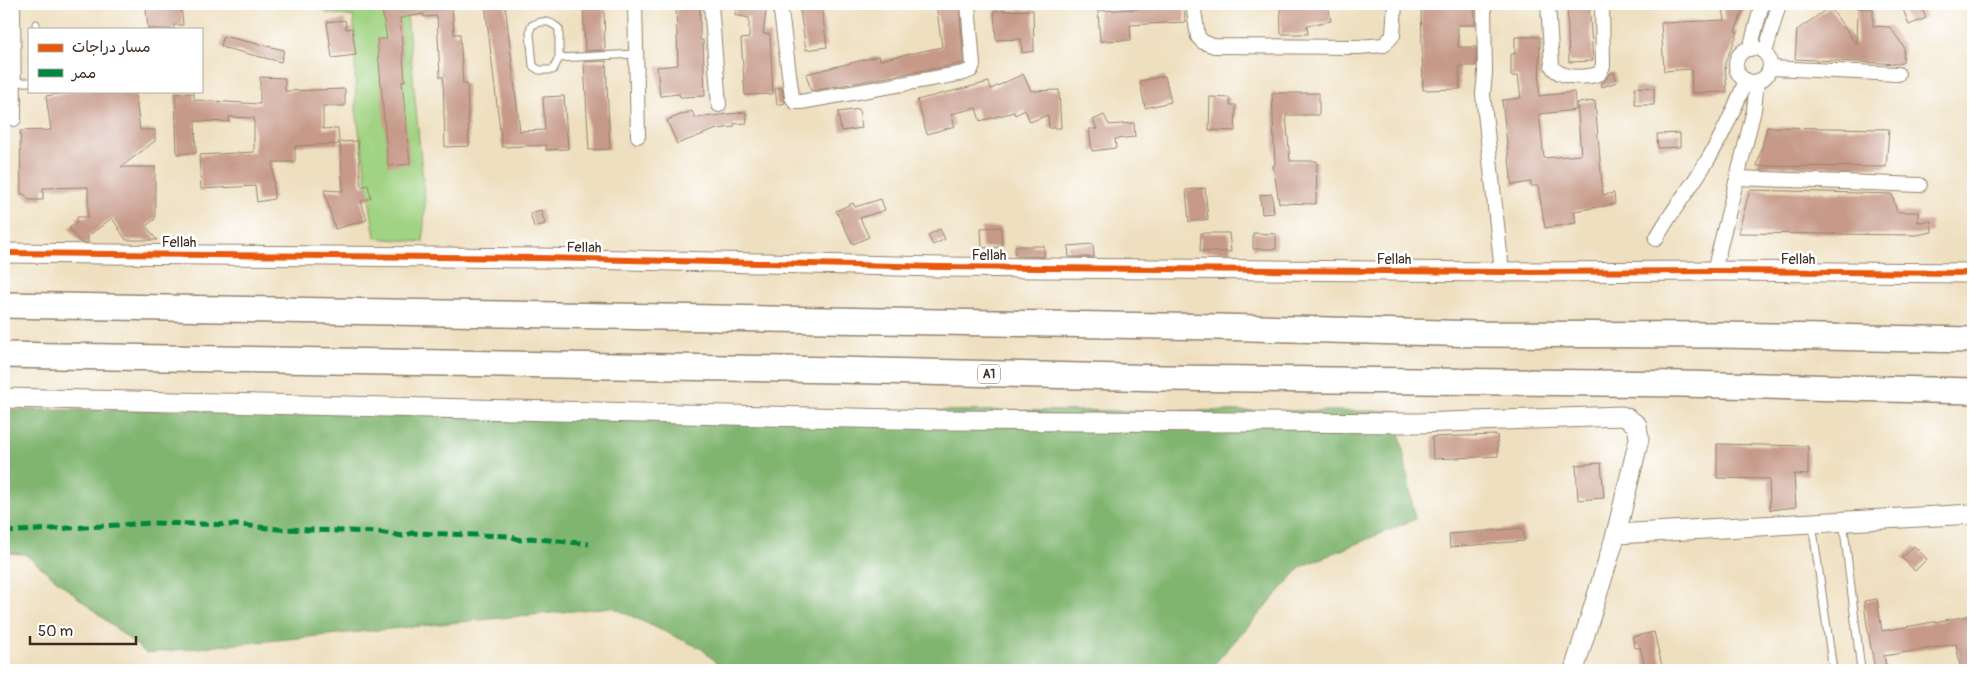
<svg xmlns="http://www.w3.org/2000/svg" width="1977" height="674" font-family="Pangolin,'Playpen Sans Arabic',sans-serif">
<rect width="100%" height="100%" fill="#fff"/>
<filter id="ink" filterUnits="userSpaceOnUse"><feTurbulence type="fractalNoise" baseFrequency=".02" numOctaves="2"/><feDisplacementMap in="SourceGraphic" scale="10" xChannelSelector="R" yChannelSelector="G"/><feConvolveMatrix kernelMatrix="1 2 1 2 8 2 1 2 1" color-interpolation-filters="sRGB"/></filter>
<filter id="wash" filterUnits="userSpaceOnUse"><feTurbulence type="fractalNoise" baseFrequency=".0096" numOctaves="4" result="noise"/><feDisplacementMap in="SourceGraphic" scale="20" xChannelSelector="R" yChannelSelector="G"/><feGaussianBlur stdDeviation="1.12" result="paint"/><feColorMatrix in="noise" values="0 0 0 0 0 0 0 0 0 0 0 0 0 0 0 0 0 1.4 0 .05"/><feComposite in="paint" operator="in"/></filter>
<g filter="url(#wash)">
<rect width="100%" height="100%" fill="#eedfbf"/>
<polygon fill="#a0d382" stroke="#6e7e50" points="324,4 406,4 425,203 423,242 375,238 356,110 354,17 326,13"/>
<polygon fill="#80b570" stroke="#5e7047" points="4,410 1396,411 1415,519 1301,567 1209,670 723,670 702,649 612,607 146,653 25,554 4,553"/>
<g id="blocks">
<g fill="#c69988">
<polygon points="381,4 452,4 454,34 460,34 463,84 467,84 469,146 445,147 443,77 440,77 437,16 424,17 424,14 400,18 405,81 402,81 410,164 388,166 377,39 387,39"/>
<polygon points="485,4 505,4 520,131 545,130 543,97 564,96 568,149 546,150 546,145 502,147"/>
<polygon points="583,4 601,4 601,8 604,8 605,50 585,51"/>
<polygon points="676,4 700,4 700,40 703,40 705,96 680,97 679,94 660,96 657,67 678,65"/>
<polygon points="737,4 767,4 763,34 770,34 773,94 745,95 741,39 749,38 749,18 735,15"/>
<polygon points="799,4 821,4 827,47 806,50"/>
<polygon points="936,4 959,4 964,63 811,91 806,74 879,56 880,60 942,47"/>
<polygon points="1138,4 1184,4 1185,22 1130,25 1131,40 1100,41 1098,11 1138,9"/>
<polygon points="1280,4 1307,4 1307,8 1328,5 1331,21 1307,25 1308,34 1281,34"/>
<polygon points="1421,4 1457,4 1458,6 1474,6 1475,25 1458,25 1458,47 1476,47 1476,66 1459,66 1460,89 1423,90"/>
<polygon points="1567,4 1589,4 1593,61 1569,62"/>
<polygon points="1722,4 1746,4 1735,31 1738,32 1725,63 1727,92 1692,93 1691,69 1664,71 1661,23 1725,20"/>
<polygon points="1917,4 1920,4 1926,18 1909,25 1903,9"/>
<polygon points="181,5 183,25 174,25 174,29 148,29 146,9"/>
<polygon points="1830,7 1857,45 1858,8 1873,9 1873,26 1890,27 1904,47 1903,62 1900,64 1795,59 1797,30"/>
<polygon points="1033,10 1034,51 1022,53 1021,39 996,40 994,11"/>
<polygon points="345,20 346,29 352,28 356,55 332,58 327,22"/>
<polygon points="223,36 284,50 281,62 221,47"/>
<polygon points="1515,37 1540,37 1539,96 1574,92 1576,110 1539,114 1544,158 1581,155 1577,103 1595,101 1603,195 1614,193 1615,204 1574,211 1576,223 1545,228 1538,186 1531,186 1531,182 1512,185 1502,100 1521,98 1518,76 1511,76 1511,54 1515,54"/>
<polygon points="606,61 610,149 589,150 584,62"/>
<polygon points="1614,72 1617,82 1602,87 1601,83 1605,81 1609,74"/>
<polygon points="1023,74 1031,91 1059,90 1061,128 1049,128 1048,115 1030,122 1025,110 1015,115 1014,112 980,121 976,108 951,114 955,126 927,134 917,100 989,82 991,89"/>
<polygon points="1165,76 1171,102 1145,108 1140,81"/>
<polygon points="260,77 285,78 285,91 345,89 345,106 323,106 323,129 338,128 339,144 295,146 295,162 273,162 274,199 257,202 255,186 201,189 199,155 254,152 254,118 229,117 229,122 195,121 196,153 177,154 175,94 194,93 194,100 260,104"/>
<polygon points="1635,87 1654,88 1654,105 1635,105"/>
<polygon points="775,88 782,88 785,103 777,105"/>
<polygon points="75,91 135,91 140,130 155,130 155,141 121,167 155,167 155,219 146,226 157,240 126,240 112,218 88,236 88,243 80,242 69,228 77,222 77,217 88,217 88,187 43,188 43,200 29,200 24,194 21,194 20,131 51,130 46,96"/>
<polygon points="1272,93 1319,93 1319,115 1286,115 1290,161 1317,161 1316,204 1279,203 1273,165 1275,165"/>
<polygon points="1210,97 1230,98 1230,105 1236,105 1235,131 1209,130"/>
<polygon points="859,109 862,128 841,131 838,112"/>
<polygon points="692,111 695,118 746,112 747,123 734,124 734,127 717,129 677,144 667,120"/>
<polygon points="1104,115 1109,125 1134,123 1135,137 1115,139 1116,148 1092,151 1089,129 1097,129 1093,120"/>
<polygon points="1767,127 1889,129 1886,167 1757,166"/>
<polygon points="1680,133 1680,147 1658,148 1657,134"/>
<polygon points="358,141 361,187 368,185 371,198 361,201 367,220 335,229 324,190 343,191 340,142"/>
<polygon points="1205,188 1208,219 1189,222 1186,190"/>
<polygon points="1750,190 1892,194 1897,212 1918,212 1918,222 1931,221 1932,232 1917,235 1738,233"/>
<polygon points="1272,194 1274,213 1262,214 1260,195"/>
<polygon points="881,199 885,210 860,218 869,237 853,244 836,211 853,203 855,207"/>
<polygon points="541,210 545,224 534,227 530,213"/>
<polygon points="1001,227 1002,247 982,248 981,228"/>
<polygon points="940,229 945,239 933,245 928,235"/>
<polygon points="1201,233 1229,233 1231,252 1200,251"/>
<polygon points="1253,233 1276,234 1276,249 1253,249"/>
<polygon points="1093,244 1094,257 1069,257 1068,246"/>
<polygon points="1015,246 1044,246 1044,257 1015,256"/>
<polygon points="1497,435 1498,456 1433,459 1432,437"/>
<polygon points="1717,444 1808,446 1808,475 1794,474 1796,507 1770,510 1769,479 1717,478"/>
<polygon points="1601,463 1604,498 1578,500 1576,465"/>
<polygon points="1523,528 1524,541 1450,547 1449,534"/>
<polygon points="1914,546 1927,559 1915,571 1902,558"/>
<polygon points="1877,599 1882,631 1968,616 1973,645 1973,670 1961,670 1956,644 1884,656 1887,670 1875,670 1866,619 1864,601"/>
<polygon points="1654,632 1663,670 1646,670 1640,647 1635,648 1632,637"/>
</g>
</g>
</g>
<g filter="url(#ink)">
<use href="#blocks" fill-opacity="0" stroke="#94846e" stroke-width="1"/>
<g fill="none" stroke-linecap="round" stroke-linejoin="round">
<defs>
<g id="lane">
<polyline points="36,24 36,29"/>
<path d="M559,58L553,70H539L533,66L530,33L531,26C542,20 550,20 559,29V58L636,54"/>
<polyline points="4,83 29,82"/>
<polyline points="1843,521 1861,670"/>
<polyline points="1812,523 1833,670"/>
</g>
<g id="street">
<polyline points="13,4 14,119"/>
<polyline points="635,4 638,136"/>
<polyline points="711,4 719,105"/>
<polyline points="780,4 792,97 795,102 801,102 964,73 971,70 973,65 968,4"/>
<polyline points="1193,4 1198,37 1203,42 1214,46 1358,47 1384,45 1393,35 1395,4"/>
<polyline points="1484,4 1485,73 1483,94 1502,272"/>
<path d="M1548,4L1552,66C1559,79 1586,78 1599,74L1603,66L1602,4"/>
<circle cx="1753" cy="65" r="17"/>
<polyline points="1750,49 1762,4"/>
<polyline points="1765,53 1779,4"/>
<polyline points="1770,68 1898,74"/>
<polyline points="1737,178 1920,185"/>
<path d="M1656,239C1671,211 1691,188 1707,161C1723,135 1735,108 1746,80"/>
<polyline points="1714,271 1754,110 1757,81"/>
</g>
<g id="secondary">
<polyline points="4,253 541,258 939,267 1502,272 1714,271 1973,273"/>
<polyline points="4,398 939,420 1417,423 1622,416 1627,418 1637,425 1639,439 1616,534 1574,670"/>
<polyline points="1616,534 1973,514"/>
</g>
<g id="highway">
<polyline points="4,305 1217,327 1480,334 1720,335 1973,340"/>
<polyline points="4,355 837,370 1164,378 1682,384 1973,391"/>
</g>
</defs>
<use href="#lane" stroke="#94846e" stroke-width="9"/>
<use href="#street" stroke="#94846e" stroke-width="16"/>
<use href="#secondary" stroke="#94846e" stroke-width="21"/>
<use href="#highway" stroke="#94846e" stroke-width="28"/>
<use href="#lane" stroke="#fff" stroke-width="7"/>
<use href="#street" stroke="#fff" stroke-width="14"/>
<use href="#secondary" stroke="#fff" stroke-width="19"/>
<use href="#highway" stroke="#fff" stroke-width="25"/>
<polyline stroke="#00873e" stroke-width="5" stroke-dasharray="10 5" stroke-linecap="butt" points="4,532 151,523 241,525 278,529 378,532 403,536 412,533 510,536 520,540 530,538 589,544"/>
<defs>
<polyline id="cycleway" points="4,253 541,258 939,267 1502,272 1714,271 1973,273"/>
</defs>
<use href="#cycleway" stroke="#fff" stroke-width="9"/>
<use href="#cycleway" stroke="#e8590c" stroke-width="6"/>
</g>
</g>
<g text-anchor="middle" stroke-width="5" stroke-linejoin="round" paint-order="stroke">
<rect fill="#fff" stroke="#766a62" stroke-width="1" x="978" y="364.5" width="22" height="19" rx="4"/>
<g font-size="12" font-weight="bold" fill="#3b2a1e">
<text x="989" y="378">A1</text>
</g>
<g font-size="14" fill="#3b2a1e" stroke="#fff">
<text x="179" y="247">Fellah</text>
<text transform="translate(584 247) rotate(1)" y="5">Fellah</text>
<text x="989" y="260">Fellah</text>
<text x="1394" y="264">Fellah</text>
<text x="1798" y="264">Fellah</text>
</g>
</g>
<rect width="1977" height="674" fill="none" stroke="#fff" stroke-width="20"/>
<rect x="28" y="28" width="175" height="65" fill="#ffffff" stroke="#b1aaa5"/>
<rect x="38" y="44" width="25" height="8" fill="#e8590c" stroke="#b1aaa5"/>
<text x="72" y="52" font-size="15" fill="#3b2a1e">مسار دراجات</text>
<rect x="38" y="69" width="25" height="8" fill="#00873e" stroke="#b1aaa5"/>
<text x="72" y="78" font-size="15" fill="#3b2a1e">ممر</text>
<path d="M30 636v8h106v-8" fill="none" stroke="#3b2a1e" stroke-width="2.5"/>
<text x="38" y="636" font-size="15" fill="#3b2a1e" stroke="#ffffff" stroke-width="4" paint-order="stroke">50 m</text>
</svg>
